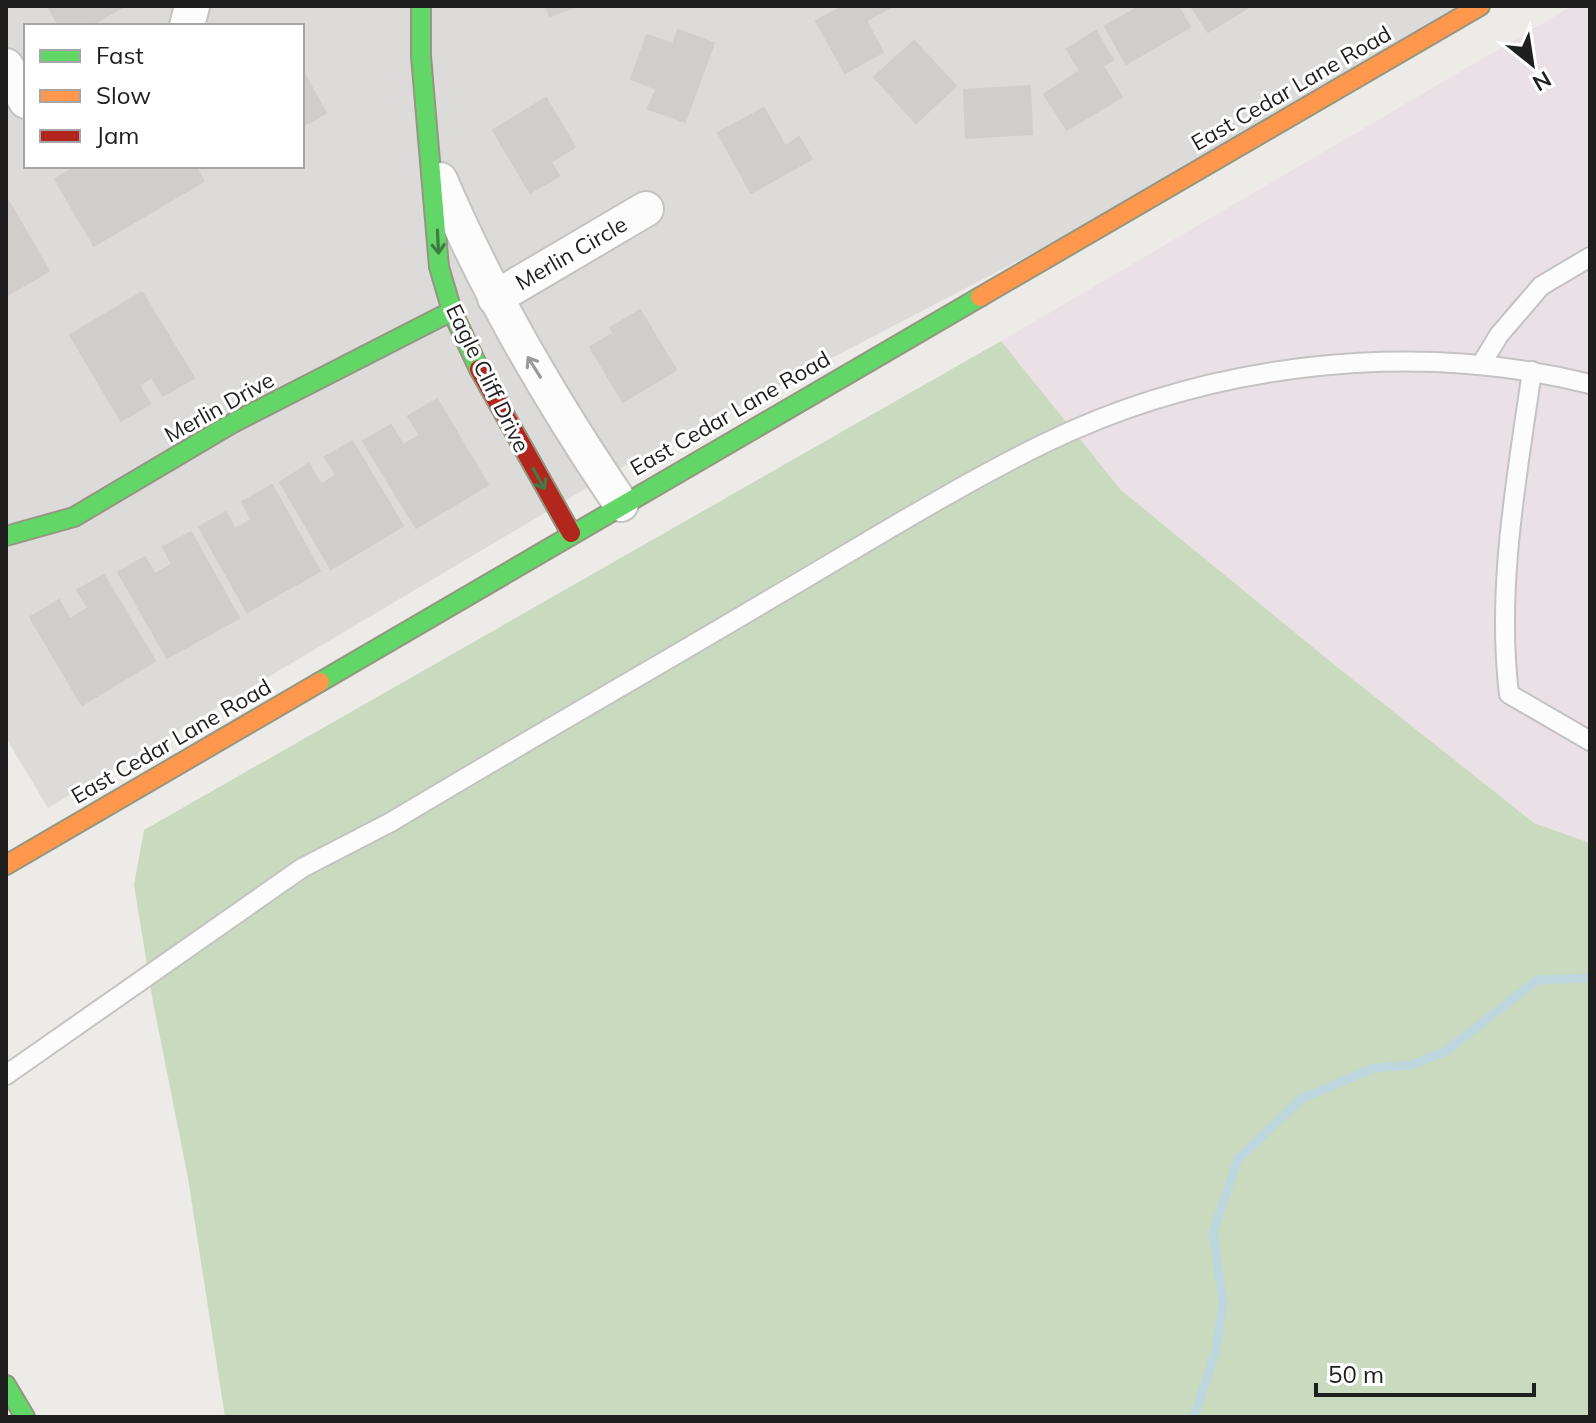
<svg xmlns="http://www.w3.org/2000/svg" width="1596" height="1423" font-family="Mulish,sans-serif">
<rect width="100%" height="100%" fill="#edebe8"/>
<path fill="#dcdbd9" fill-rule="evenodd" d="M6,6H1459L1037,251L622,467L48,808L6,738ZM26,26H302V166H26Z"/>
<polygon fill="#eae1e6" points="1572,6 1590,6 1590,843 1534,823 1326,658 1121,490 1001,341"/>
<polygon fill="#c9dabf" points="1001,341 1121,490 1326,658 1534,823 1590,843 1590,1417 225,1417 188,1178 153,1002 134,885 144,830"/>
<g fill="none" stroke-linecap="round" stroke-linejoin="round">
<polyline stroke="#bed7de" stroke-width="9" points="1194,1417 1216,1350 1223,1303 1213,1232 1238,1159 1301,1099 1374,1068 1412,1065 1446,1051 1537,980 1590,978"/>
</g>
<g fill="#d0cecb" stroke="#d0cdca" stroke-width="2">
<polygon points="48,6 125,6 89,26 59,26"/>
<polygon points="546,6 577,6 550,16"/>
<polygon points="844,6 889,8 866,21 883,52 845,73 816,21"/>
<polygon points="1141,6 1178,6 1190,27 1126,64 1105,26"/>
<polygon points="1191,6 1251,6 1208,32"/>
<polygon points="678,30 714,43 685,122 648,109 656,89 631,79 647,35 673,44"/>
<polygon points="1096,31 1113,60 1103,66 1122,97 1067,130 1044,94 1080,71 1067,49"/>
<polygon points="914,41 956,86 916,123 874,77"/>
<polygon points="302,70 326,113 302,126"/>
<polygon points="1030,86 1032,134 966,138 964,90"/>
<polygon points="546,98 575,147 551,162 559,176 530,193 493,130"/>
<polygon points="764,108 785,146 799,137 812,159 751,193 718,133"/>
<polygon points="77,166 195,166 204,181 94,246 55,179"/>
<polygon points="6,197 49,271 6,296"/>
<polygon points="142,292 194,378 163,396 152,377 139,385 150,404 121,421 70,335"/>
<polygon points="640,310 676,370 623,402 590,347 614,333 610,328"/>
<polygon points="437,399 488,485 416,528 363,441 391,425 403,445 420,435 408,416"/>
<polygon points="352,441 403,526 331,569 280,482 309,464 321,485 336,475 325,457"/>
<polygon points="272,485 320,571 247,612 199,527 226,512 235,529 252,520 242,502"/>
<polygon points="191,532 239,618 167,658 118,572 145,557 155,574 172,564 163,547"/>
<polygon points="104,575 155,661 82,705 30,617 59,600 70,619 88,608 77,590"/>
</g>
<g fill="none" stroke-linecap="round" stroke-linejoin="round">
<defs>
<g id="lane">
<polyline points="1482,363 1499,335 1541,286 1590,257"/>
<path d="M1532,371C1517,476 1496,588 1509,694L1590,741"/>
<path d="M6,1075L302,868L391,822C516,747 642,675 767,601C858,548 948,491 1043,444C1208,363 1412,339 1590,384"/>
</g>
<g id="street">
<polyline points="187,26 192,6"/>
<polyline points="6,66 26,101"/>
<path d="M440,180C489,295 551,401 621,504"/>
<polyline points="495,298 646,209"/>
</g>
<g id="fast">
<polyline points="421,6 421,56 439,267 452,311 479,369"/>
<polyline points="6,536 74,517 231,424 452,311"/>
<polyline points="320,682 980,297"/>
<polyline points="6,1385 25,1417"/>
</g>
<g id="slow">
<polyline points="980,297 1480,6"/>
<polyline points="6,865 320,682"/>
</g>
<polyline id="jam" points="479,369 571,533"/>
</defs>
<use href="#lane" stroke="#c4c3c2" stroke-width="22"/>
<use href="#street" stroke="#c4c3c2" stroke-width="38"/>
<use href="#fast" stroke="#949681" stroke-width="22"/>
<use href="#slow" stroke="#949681" stroke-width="22"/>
<use href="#jam" stroke="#949681" stroke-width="22"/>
<use href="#lane" stroke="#fcfcfc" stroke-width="18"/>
<use href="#street" stroke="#fcfcfc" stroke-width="34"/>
<use href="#fast" stroke="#63d668" stroke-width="18"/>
<use href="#slow" stroke="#ff974d" stroke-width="18"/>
<use href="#jam" stroke="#b3261e" stroke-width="18"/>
</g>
<defs><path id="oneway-shaft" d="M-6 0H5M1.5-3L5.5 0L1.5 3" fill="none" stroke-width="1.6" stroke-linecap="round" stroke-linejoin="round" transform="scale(2)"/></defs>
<g stroke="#417a44">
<use href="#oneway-shaft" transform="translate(438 242) rotate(87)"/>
<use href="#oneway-shaft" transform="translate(539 479) rotate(61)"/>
</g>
<use stroke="#999" href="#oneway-shaft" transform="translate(534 367) rotate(-122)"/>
<g text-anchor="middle" stroke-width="6" stroke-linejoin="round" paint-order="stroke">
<g font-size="22" fill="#1f1f1f" stroke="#fff">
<text transform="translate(1291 88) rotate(-30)" y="8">East Cedar Lane Road</text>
<text transform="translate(571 253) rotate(-30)" y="8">Merlin Circle</text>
<text transform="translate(488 378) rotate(64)" y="8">Eagle Cliff Drive</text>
<text transform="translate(219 407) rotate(-29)" y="8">Merlin Drive</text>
<text transform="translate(730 413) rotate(-30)" y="8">East Cedar Lane Road</text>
<text transform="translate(171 741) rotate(-30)" y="8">East Cedar Lane Road</text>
</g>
</g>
<rect width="1596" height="1423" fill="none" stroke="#1f1f1f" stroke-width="16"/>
<rect x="24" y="24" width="280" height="144" fill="#ffffff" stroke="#a5a5a5" stroke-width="2"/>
<rect x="40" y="50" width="40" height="12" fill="#63d668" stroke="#a5a5a5" stroke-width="2"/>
<text x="96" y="64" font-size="24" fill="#1f1f1f">Fast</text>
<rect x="40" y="90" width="40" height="12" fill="#ff974d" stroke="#a5a5a5" stroke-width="2"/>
<text x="96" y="104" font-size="24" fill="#1f1f1f">Slow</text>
<rect x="40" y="130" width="40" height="12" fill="#b3261e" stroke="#a5a5a5" stroke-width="2"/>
<text x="96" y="144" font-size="24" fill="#1f1f1f">Jam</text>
<g transform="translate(1532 64) rotate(150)" stroke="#ffffff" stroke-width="6" paint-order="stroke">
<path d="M0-6L14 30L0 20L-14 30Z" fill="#1f1f1f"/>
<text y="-12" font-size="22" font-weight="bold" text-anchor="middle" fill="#1f1f1f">N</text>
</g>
<path d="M1316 1383v12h218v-12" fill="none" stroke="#1f1f1f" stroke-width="4"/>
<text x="1328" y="1383" font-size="24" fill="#1f1f1f" stroke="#ffffff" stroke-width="6" paint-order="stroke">50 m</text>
</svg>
